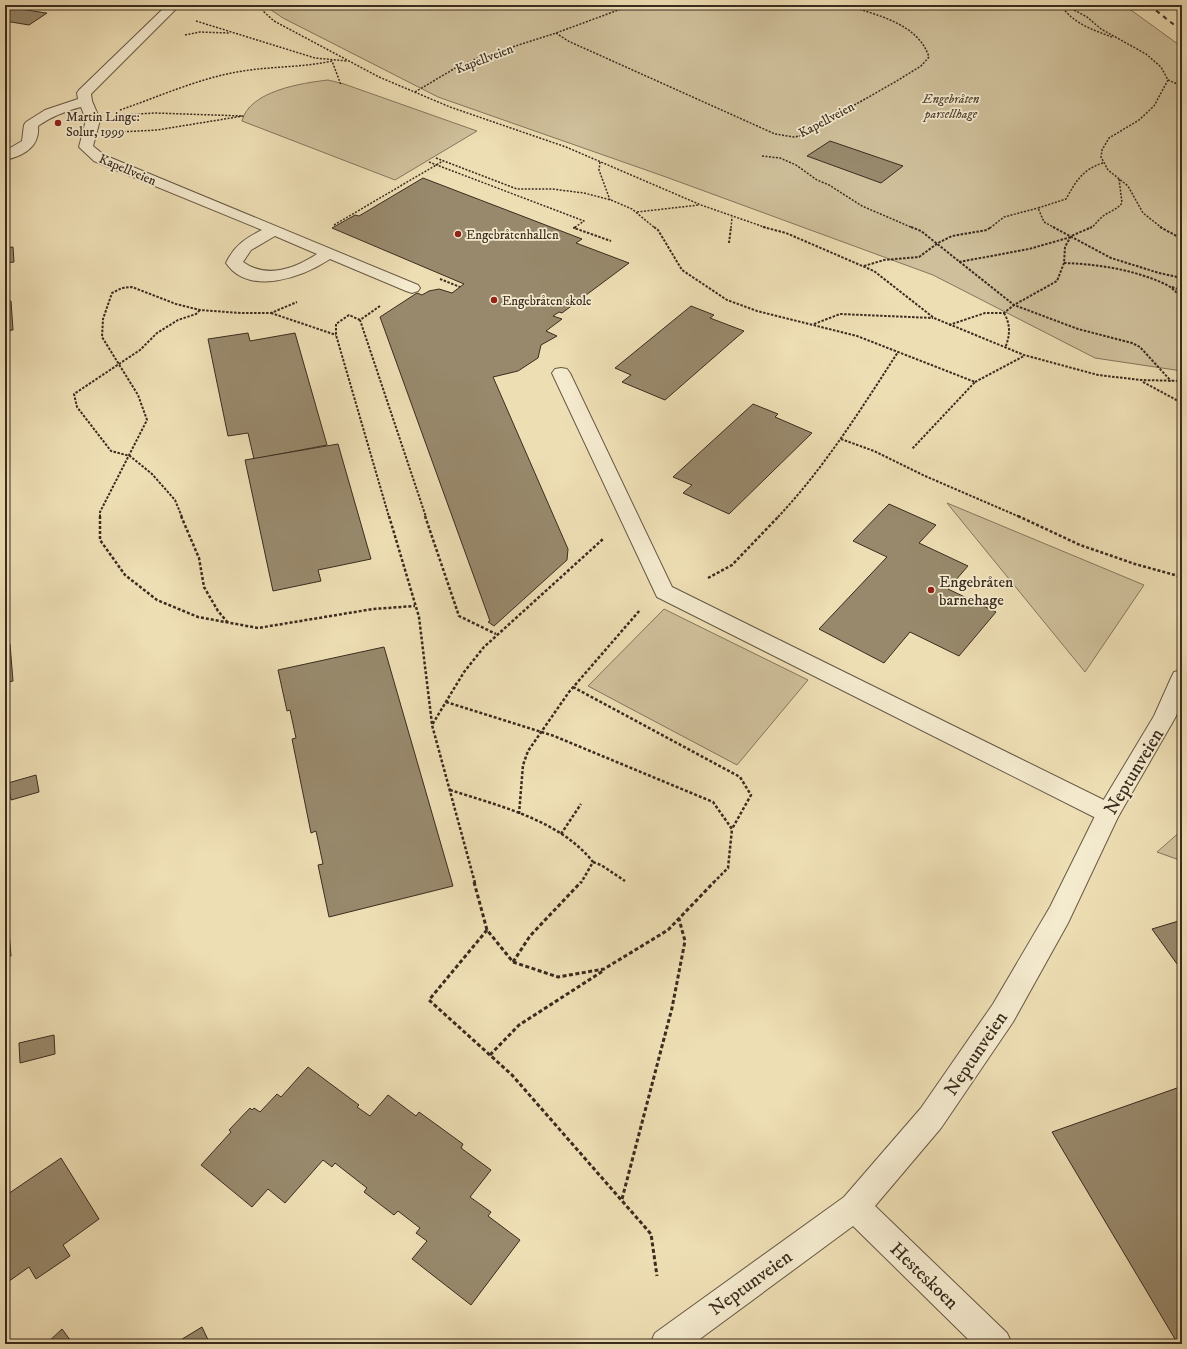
<svg xmlns="http://www.w3.org/2000/svg" width="1187" height="1349" font-family="'IM FELL DW Pica',serif">
<rect width="100%" height="100%" fill="#eedeb4"/>
<filter id="stains"><feTurbulence type="fractalNoise" baseFrequency=".005" numOctaves="4"/><feColorMatrix values="0 0 0 0 .2 0 0 0 0 .09 0 0 0 0 .02 0 0 0 .5 -.17"/></filter>
<radialGradient id="worn" r=".72"><stop offset=".6" stop-color="#630" stop-opacity="0"/><stop offset="1" stop-color="#630" stop-opacity=".3"/></radialGradient>
<g fill="#cfc09b" stroke="#84765d">
<polygon points="268,5 1124,5 1182,47 1182,371 1095,358 933,275 666,177 438,97 283,18 271,10"/>
<path d="M328,80L344,84L477,131L395,180L242,121C249,91 302,83 328,80Z"/>
<polygon points="947,503 1144,585 1085,672"/>
<polygon points="664,609 808,680 737,765 588,686"/>
<polygon points="1182,830 1182,861 1157,852"/>
</g>
<g fill="#98896c" stroke="#3a2c1f">
<polygon points="14,8 46,13 47,13 29,25 5,21 5,14"/>
<polygon points="830,141 903,166 881,183 807,156"/>
<polygon points="423,178 582,239 576,243 629,263 562,313 559,312 553,316 562,319 546,331 557,336 541,345 538,358 518,371 493,377 568,549 567,560 494,626 488,622 490,621 380,317 417,293 422,295 429,291 439,289 452,293 464,284 332,228 355,215 359,216"/>
<polygon points="13,247 14,262 5,263 5,248"/>
<polygon points="11,301 13,330 5,331 5,302"/>
<polygon points="691,306 714,315 710,318 744,331 665,400 622,382 631,375 615,368"/>
<polygon points="248,333 250,341 295,333 327,445 254,459 248,433 228,436 208,339"/>
<polygon points="753,404 778,414 775,417 812,433 729,514 683,493 692,485 673,477"/>
<polygon points="338,444 371,559 318,570 321,581 273,591 245,460"/>
<polygon points="889,504 936,525 919,543 968,566 948,589 996,612 959,656 910,632 884,663 819,629 887,557 853,541"/>
<polygon points="10,644 13,681 5,683 5,645"/>
<polygon points="384,647 453,886 329,917 318,865 323,864 316,831 311,833 292,739 296,738 290,710 287,711 278,670"/>
<polygon points="36,775 39,792 11,800 8,783"/>
<polygon points="6,896 11,956 5,958 5,896"/>
<polygon points="1182,920 1182,971 1152,929"/>
<polygon points="54,1035 55,1054 20,1063 19,1043"/>
<polygon points="308,1067 359,1105 357,1107 370,1116 388,1095 416,1116 419,1112 463,1144 461,1148 491,1170 470,1197 491,1212 488,1216 520,1240 471,1305 412,1259 427,1241 416,1233 420,1228 398,1211 394,1215 364,1192 367,1188 335,1163 332,1167 323,1160 285,1203 268,1189 252,1207 201,1165 231,1132 229,1130 250,1108 252,1110 254,1108 260,1112 277,1094 281,1097"/>
<polygon points="1177,1088 1182,1095 1182,1344 1178,1344 1052,1132"/>
<polygon points="61,1158 99,1219 63,1245 70,1256 36,1279 29,1267 5,1284 5,1196"/>
<polygon points="202,1327 210,1344 174,1344"/>
<polygon points="62,1329 73,1344 46,1344"/>
</g>
<g fill="none" stroke-linecap="round" stroke-linejoin="round">
<defs>
<g id="lane">
<path d="M167,5H180L91,94L92,101L100,120L93,146L104,155L418,285L420,288L418,291L412,293L406,291L330,259C303,277 249,297 226,263C234,246 246,238 262,230L94,161L79,147L86,120L81,107C65,111 51,117 38,126C40,147 23,156 5,160V151L22,141L24,125L26,122L45,110L78,99L77,93L79,90ZM275,236L317,254C294,269 267,279 243,262L251,250Z"/>
<polygon points="561,368 567,369 570,373 672,587 1116,806 1120,813 1116,820 1108,823 1100,820 657,597 552,373 555,369"/>
</g>
<polygon id="street" points="1182,670 1182,703 1175,718 1118,817 1068,923 1013,1022 941,1128 875,1206 1007,1333 1012,1344 973,1344 853,1226 693,1344 650,1344 655,1333 844,1197 921,1108 993,1004 1050,907 1100,806 1154,716 1171,678 1174,672"/>
</defs>
<use href="#lane" stroke="#675844" stroke-width="2"/>
<use href="#street" stroke="#675844" stroke-width="2"/>
<g stroke="#3a2c1f" stroke-width="1.5" stroke-dasharray="2 1.5" stroke-linecap="butt">
<polyline points="262,5 263,11 274,21 379,77 450,107 566,147 701,205 767,228"/>
<path d="M1061,5C1072,23 1093,30 1112,37"/>
<polyline points="1065,5 1087,17 1101,29 1146,54 1161,67 1168,80 1182,86"/>
<polyline points="196,21 315,58 347,61"/>
<path d="M556,33L568,41L775,134L794,137L800,136L895,82L921,66L929,57C918,23 876,15 846,5"/>
<polyline points="185,35 200,32 229,33"/>
<polyline points="415,92 457,67 478,58 556,33 632,5"/>
<path d="M120,110C158,97 197,79 237,72C269,66 301,68 332,61L341,85"/>
<polyline points="120,132 157,130 243,116 155,113 122,115"/>
<polyline points="762,156 780,158 796,165 817,180 829,185 862,206 913,228"/>
<polyline points="436,158 517,189 552,189 584,193 611,200 632,209 655,228"/>
<polyline points="429,162 584,221 574,228"/>
<polyline points="600,162 599,170 610,200"/>
<polyline points="637,212 699,205"/>
<polyline points="334,225 443,161"/>
<polyline points="731,228 732,217"/>
<polyline points="990,228 1004,217 1038,208"/>
<path d="M1055,228L1044,222L1038,208L1066,199C1076,181 1083,169 1103,163"/>
<path d="M1090,228C1095,226 1096,222 1100,219C1106,212 1116,211 1122,203L1119,179"/>
<polyline points="1162,228 1143,213 1128,186 1108,170 1101,157 1102,150 1109,138 1139,120 1154,106 1168,80"/>
</g>
<g stroke="#3a2c1f" stroke-width="2" stroke-dasharray="2.5 1.5" stroke-linecap="butt">
<polyline points="576,227 574,228 611,241"/>
<polyline points="654,227 658,230 682,270 727,300 757,311 857,336 975,382 912,449"/>
<polyline points="763,227 786,233 874,271 934,318 1024,355 1098,375 1141,380 1182,381"/>
<polyline points="911,227 921,231 1014,305 1078,329 1132,343 1140,347 1171,381"/>
<polyline points="1053,227 1111,258 1159,273 1182,278"/>
<polyline points="1160,227 1182,239"/>
<polyline points="729,243 731,227"/>
<polyline points="959,262 1029,249 1071,237"/>
<path d="M1064,263C1098,264 1136,270 1167,285C1173,288 1176,293 1182,296"/>
<polyline points="864,266 884,260 919,257 938,243 952,236 987,230 991,227"/>
<polyline points="440,279 460,287"/>
<polyline points="1172,287 1182,291"/>
<polyline points="380,306 360,320 426,517"/>
<polyline points="271,313 336,335"/>
<path d="M1004,313C1011,325 1010,336 1005,348"/>
<polyline points="360,320 349,315 336,324 336,335 389,517"/>
<polyline points="814,324 840,314 933,318"/>
<polyline points="949,325 985,313 1004,313 1014,305 1057,281 1064,263 1065,247 1071,236 1092,227"/>
<polyline points="975,382 1024,356"/>
<polyline points="1143,382 1182,403"/>
<polyline points="841,439 874,451 925,476 1020,517"/>
<polyline points="100,517 100,512 147,420 138,395 102,337 103,319 112,293 122,288 132,287 176,304 200,310 240,313 271,313 297,302"/>
<polyline points="182,517 175,500 152,474 130,456 111,451 77,407 74,394 140,350 157,333 178,320 196,314 200,310"/>
<path d="M778,517C825,467 861,409 898,352"/>
</g>
<g stroke="#3a2c1f" stroke-width="2.5" stroke-dasharray="3 2" stroke-linecap="butt">
<polyline points="100,516 100,540 125,575 157,600 198,617 258,628 373,609 415,606"/>
<polyline points="181,516 199,558 204,587 218,611 229,624"/>
<polyline points="389,516 419,617 432,724"/>
<polyline points="425,516 459,616 496,634"/>
<polyline points="1018,516 1080,545 1135,564 1182,577"/>
<polyline points="708,578 732,565 779,516"/>
<polyline points="573,687 740,777 751,795 732,829"/>
<polyline points="446,702 554,736 713,802 732,829 728,868 713,883"/>
<path d="M450,790C499,806 560,820 593,862L581,883"/>
<polyline points="519,814 523,765 528,751 569,692 640,610"/>
<polyline points="561,834 581,804"/>
<polyline points="593,862 601,865 625,881"/>
<polyline points="475,883 432,725 464,672 484,647 603,539"/>
</g>
<g stroke="#3a2c1f" stroke-width="3" stroke-dasharray="4 2.5" stroke-linecap="butt">
<polyline points="474,882 487,930 513,962 558,977 604,969 668,930 714,882"/>
<polyline points="487,930 429,1000 512,1075 651,1234 657,1276"/>
<polyline points="513,962 530,936 581,882"/>
<polyline points="490,1055 519,1025 603,971"/>
<polyline points="622,1199 672,1008 685,941 679,919"/>
</g>
<use href="#lane" fill="#f4eace" fill-rule="evenodd"/>
<use href="#street" fill="#f4eace" fill-rule="evenodd"/>
<polyline stroke="#3a2c1f" stroke-width="2" stroke-dasharray="4.5 4.5" stroke-linecap="butt" points="1149,5 1182,31"/>
</g>
<g fill="#8f2418" stroke="#f4eace" stroke-width="1.5">
<circle cx="58" cy="123" r="4"/>
<circle cx="458" cy="234" r="4"/>
<circle cx="494" cy="300" r="4"/>
<circle cx="931" cy="590" r="4"/>
</g>
<g text-anchor="middle" stroke-width="3.5" stroke-linejoin="round" paint-order="stroke">
<g font-size="13" fill="#3a2c1f" stroke="#f4eace">
<text transform="translate(484 58) rotate(-21)" y="5">Kapellveien</text>
<text transform="translate(826 119) rotate(-28)" y="5">Kapellveien</text>
<text transform="translate(128 169) rotate(23)" y="5">Kapellveien</text>
</g>
<g font-size="13" font-style="italic" fill="#584a38" stroke="#f4eace">
<text x="951" y="103">Engebråten<tspan x="951" dy="15">parsellhage</tspan></text>
</g>
<g font-size="13" fill="#3a2c1f" stroke="#f4eace" text-anchor="start">
<text x="66" y="121">Martin Linge:<tspan x="66" dy="15">Solur, 1999</tspan></text>
<text x="466" y="239">Engebråtenhallen</text>
<text x="502" y="305">Engebråten skole</text>
</g>
<g font-size="16" fill="#3a2c1f" stroke="#f4eace" text-anchor="start">
<text x="939" y="587">Engebråten<tspan x="939" dy="18">barnehage</tspan></text>
</g>
<g font-size="19" fill="#3a2c1f" stroke="#f4eace">
<text transform="translate(1133 771) rotate(-59)" y="7">Neptunveien</text>
<text transform="translate(975 1053) rotate(-56)" y="7">Neptunveien</text>
<text transform="translate(925 1275) rotate(44)" y="7">Hesteskoen</text>
<text transform="translate(750 1282) rotate(-36)" y="7">Neptunveien</text>
</g>
</g>
<rect width="1187" height="1349" fill="none" stroke="#eedeb4" stroke-width="20"/>
<rect x="6" y="6" width="1175" height="1337" fill="none" stroke="#3a2c1f" stroke-width="2"/>
<rect x="10" y="10" width="1167" height="1329" fill="none" stroke="#3a2c1f"/>
<rect width="100%" height="100%" filter="url(#stains)"/>
<rect width="100%" height="100%" fill="url(#worn)"/>
</svg>
